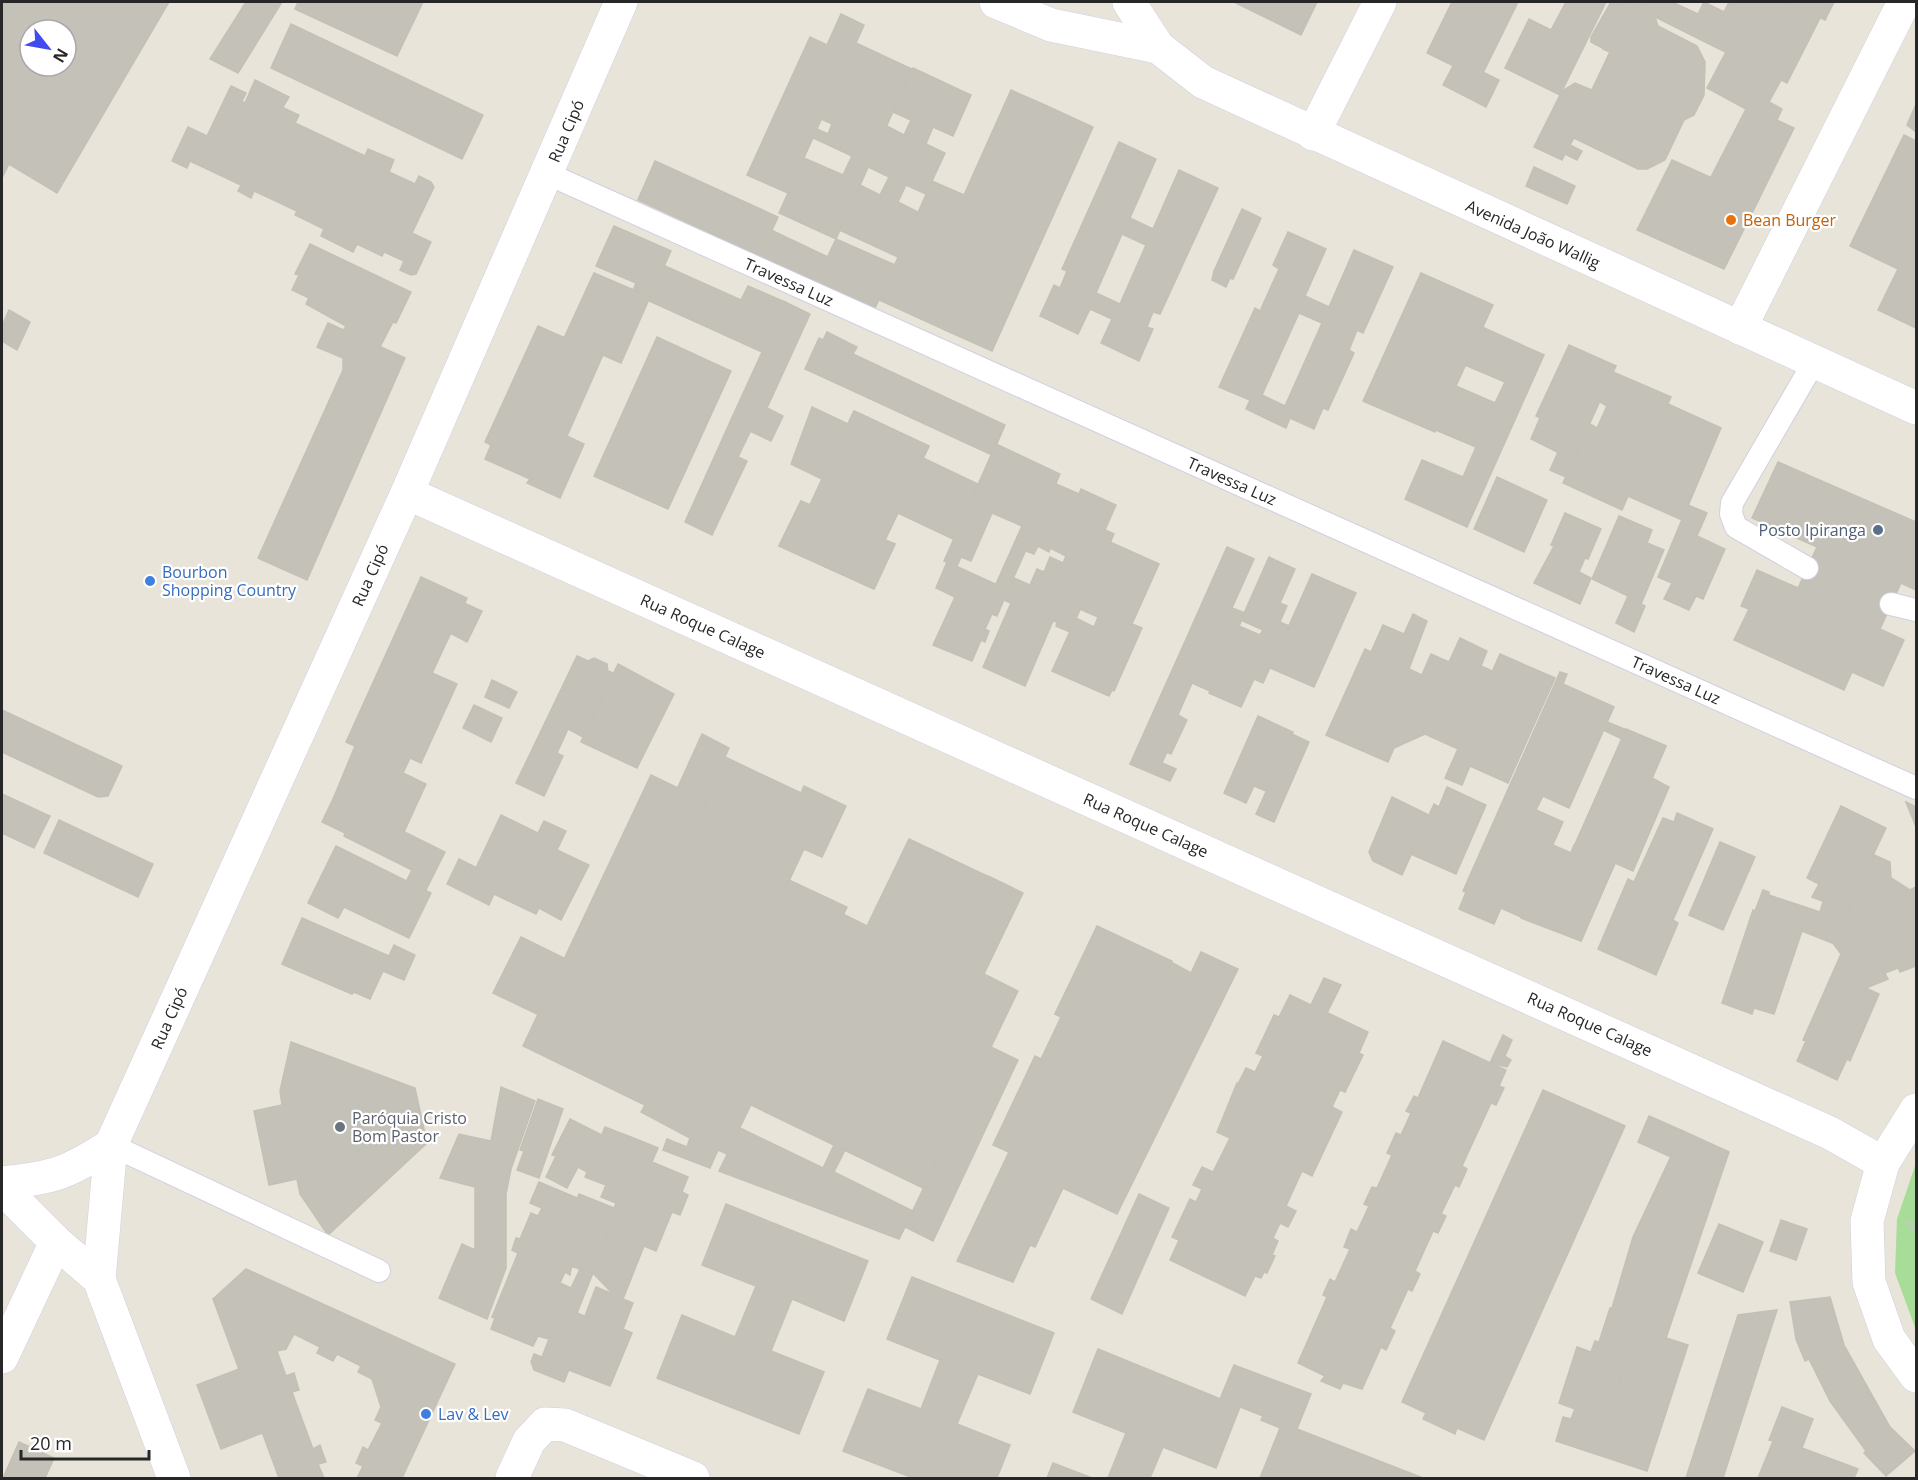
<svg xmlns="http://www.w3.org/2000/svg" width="1918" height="1480" font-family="'Open Sans',sans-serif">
<rect width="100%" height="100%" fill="#e9e4d9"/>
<polygon fill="#a7dd98" points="1916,1163 1916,1330 1895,1273 1897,1219"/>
<g fill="#c4c1b9" stroke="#c4c0b4" stroke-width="1.5" fill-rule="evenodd">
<path d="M2,2H169L57,193L9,164L2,178ZM30,30H66V66H30Z"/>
<polygon points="246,2 282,2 238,73 210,59"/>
<polygon points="298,2 423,2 397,56 295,9"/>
<polygon points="1234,2 1317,2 1301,35"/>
<polygon points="1452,2 1518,2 1480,79 1427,53"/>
<polygon points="1566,2 1606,2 1560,95 1505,68 1529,19 1551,30"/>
<polygon points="1611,2 1619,2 1655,17 1658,26 1697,46 1705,62 1704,95 1694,115 1684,120 1665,160 1647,169 1638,169 1574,138 1570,145 1582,151 1577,160 1565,154 1562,160 1534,147 1562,91 1575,83 1592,90 1610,52 1591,42 1591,37"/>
<polygon points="1623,2 1645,2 1641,10"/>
<polygon points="1645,2 1672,2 1698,14 1704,2 1724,12 1729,2 1788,2 1820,18 1787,83 1641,10"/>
<polygon points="1788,2 1834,2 1825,20"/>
<polygon points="841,14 864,25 788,193 747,175 810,37 827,45"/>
<polygon points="1620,15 1661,35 1657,43 1695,62 1685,81 1693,85 1664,142 1657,138 1647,157 1568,118 1581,90 1589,95 1592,90 1610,52 1603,49"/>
<polygon points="291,24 483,115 462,159 271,68"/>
<polygon points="856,43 912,69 836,239 779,213 804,158 843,175 852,156 813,138 817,129 828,134 832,124 821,119"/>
<polygon points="1726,52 1781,80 1769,102 1782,109 1777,120 1794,128 1759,199 1711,177 1746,109 1707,88"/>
<polygon points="1453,66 1480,79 1483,72 1499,80 1486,107 1443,85"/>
<polygon points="1617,67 1653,85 1641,108 1605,91"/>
<polygon points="913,68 971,95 953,136 933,127 926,144 945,153 926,194 906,185 898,202 918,212 898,257 839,230 860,185 880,195 889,177 868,167 887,126 904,135 911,120 893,112"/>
<polygon points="255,80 289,97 283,107 273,103 268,113 245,103"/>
<polygon points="231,86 246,93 242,101 245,103 268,113 273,103 299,115 295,123 365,156 368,149 394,160 389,172 415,184 419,176 431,182 434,187 412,233 431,242 416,274 411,275 400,270 404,261 384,252 382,256 357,244 353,252 321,236 324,229 295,215 297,211 254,191 251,198 238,191 241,185 190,161 187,168 172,161 188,127 207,136"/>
<polygon points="1011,90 1047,106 945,330 879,300 932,181 964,195"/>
<polygon points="1916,104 1916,132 1907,125"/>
<polygon points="1047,106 1093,127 992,351 945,330"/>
<polygon points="1904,135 1916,141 1916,328 1878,310 1898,269 1850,246"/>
<path d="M1119,142L1156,159L1130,218L1153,229L1179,170L1218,188L1160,314L1153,312L1147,327L1153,329L1139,361L1101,343L1112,319L1090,309L1078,334L1040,316L1054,285L1060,288L1067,271L1062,269ZM1122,234L1146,245L1120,304L1096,293Z"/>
<polygon points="1672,160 1759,199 1734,249 1647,210"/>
<polygon points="655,161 778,217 760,256 638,200"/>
<polygon points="1534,167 1575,186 1567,204 1526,186"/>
<polygon points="1242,209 1261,218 1233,279 1230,278 1226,287 1212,280 1214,271"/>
<polygon points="1647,210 1734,249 1724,269 1637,230"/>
<polygon points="614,226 671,251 650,297 633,290 636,283 596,266"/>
<polygon points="771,230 828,257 816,281 760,256"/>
<path d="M1288,232L1326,249L1305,296L1329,307L1354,250L1393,267L1363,333L1357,330L1349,350L1354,353L1328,410L1323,408L1314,429L1290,418L1286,428L1246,409L1250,400L1219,387L1255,308L1260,311L1279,269L1273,265ZM1299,313L1322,323L1285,406L1262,395Z"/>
<polygon points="836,239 895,265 875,308 816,281"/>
<polygon points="310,244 411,292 396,323 393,322 380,347 343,331 346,326 306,304 309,298 292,290 299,275 295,274"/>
<polygon points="665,266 741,300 748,286 785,302 762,352 649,301"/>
<polygon points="594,273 650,297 621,363 564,338"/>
<polygon points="1421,273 1493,305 1435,432 1363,401"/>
<polygon points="785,302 810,314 767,408 783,416 771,441 730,422"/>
<polygon points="9,310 30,322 17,350 2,341 2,326"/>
<polygon points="328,323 405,358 307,580 258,558 343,370 343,358 317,347"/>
<polygon points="538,326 603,355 567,436 584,444 560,498 527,483 530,479 485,459 491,445 485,442"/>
<polygon points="1482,327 1544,355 1467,527 1405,499 1422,460 1463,477 1476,447 1436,430 1456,386 1495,403 1505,382 1465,365"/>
<polygon points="827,332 857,347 853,354 1005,425 992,455 805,369 819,338 823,340"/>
<polygon points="657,337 731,371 668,509 594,476"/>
<polygon points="1569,345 1616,366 1573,460 1531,439 1540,418 1536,416"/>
<polygon points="1613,372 1671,397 1622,510 1563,483 1590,424 1597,428 1607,406 1600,402"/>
<polygon points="1668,404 1721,428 1682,520 1628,496"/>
<polygon points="812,407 848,424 854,411 929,446 923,458 978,484 953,539 898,513 885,540 895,544 874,589 779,546 801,501 810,505 822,479 791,464"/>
<polygon points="854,411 929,446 916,473 926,477 918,495 908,491 885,540 895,544 874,589 779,546 801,501 810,505"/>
<polygon points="730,422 750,432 738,457 747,461 712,535 685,522"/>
<polygon points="996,444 1060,474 1008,590 996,584 1022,526 992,513 971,561 961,557 957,566 944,561"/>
<polygon points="1558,452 1573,460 1566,477 1550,470"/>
<polygon points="1778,462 1916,522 1916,590 1901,583 1880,629 1904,640 1883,686 1852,672 1844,690 1734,640 1749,609 1741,606 1757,570 1798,588 1817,547 1752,518"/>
<polygon points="1497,477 1547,500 1524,552 1474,529"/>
<polygon points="1056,484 1079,494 1081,489 1116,505 1105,530 1114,534 1070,632 1056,626 1057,622 1053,621 1025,686 983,667 1011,603 1004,600 1014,578 1030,585 1037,569 1044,572 1050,557 1063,563 1066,556 1050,548 1049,552 1038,546 1034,554 1026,551"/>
<polygon points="1688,505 1707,513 1697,536 1725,549 1703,599 1696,596 1689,610 1664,599 1672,583 1658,577"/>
<polygon points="1565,513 1601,529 1588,559 1585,558 1579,572 1591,578 1580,604 1534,583 1554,546 1551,545"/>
<polygon points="1619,516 1652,530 1647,543 1664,550 1641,604 1645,606 1634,632 1616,623 1628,596 1592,579"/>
<polygon points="1110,542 1159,564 1132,624 1142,628 1114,691 1112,690 1109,696 1052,671 1076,618 1094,627 1098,617 1080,609"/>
<polygon points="1227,547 1254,559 1232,608 1245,613 1226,655 1187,637"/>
<polygon points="1269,557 1295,569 1280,603 1287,606 1280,622 1289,626 1263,683 1254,679 1241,707 1209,693 1239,626 1260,635 1263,630 1241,620"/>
<polygon points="947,562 1008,590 997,616 992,614 985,629 989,631 985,642 981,640 972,661 933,645 955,597 936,588"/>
<polygon points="1312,574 1356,593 1314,687 1270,668"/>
<polygon points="421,577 467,598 367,813 334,797 355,746 346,742"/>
<polygon points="464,603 482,611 467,642 450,633"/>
<polygon points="1413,614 1427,621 1409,669 1422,675 1405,714 1347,689 1365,649 1371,652 1383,625 1404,634"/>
<polygon points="1187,637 1226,655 1210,691 1192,683 1178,715 1187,720 1171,754 1167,752 1162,763 1176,769 1170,781 1130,764"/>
<polygon points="1460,638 1487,651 1481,666 1492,671 1458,749 1425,734 1394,748 1388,762 1326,735 1347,689 1405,714 1431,654 1449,662"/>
<polygon points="1500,654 1555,678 1508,783 1470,766 1462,785 1445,778"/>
<polygon points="577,656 588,661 594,658 607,664 608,671 613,673 583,737 568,729 557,753 563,756 544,796 516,783"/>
<polygon points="618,664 674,694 637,768 581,742"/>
<polygon points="1560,672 1567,674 1563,684 1614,707 1569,808 1543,796 1536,810 1563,822 1521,917 1501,908 1494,924 1459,909 1466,892 1463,891"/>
<polygon points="432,673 457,684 421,763 410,758 403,773 426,784 404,832 367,813"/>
<polygon points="492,680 517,692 509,708 485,697"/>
<polygon points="474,705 502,718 491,742 463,728"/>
<polygon points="2,710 122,766 108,796 98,797 2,752"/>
<polygon points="1258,716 1293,732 1266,791 1254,786 1246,803 1224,793"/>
<polygon points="1607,722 1666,746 1652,778 1669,787 1633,871 1615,863 1581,941 1521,918 1553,845 1571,853 1622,739 1603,730"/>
<polygon points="1626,729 1666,746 1581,941 1541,923"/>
<polygon points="702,734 729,748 725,757 801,793 804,786 846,806 822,857 804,849 744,977 749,980 737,1005 626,953 639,925 647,929 707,802 678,787"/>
<polygon points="1292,734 1309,742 1274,822 1256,814"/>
<polygon points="651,775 707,802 647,929 639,925 626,953 737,1005 749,980 744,977 789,880 847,907 727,1154 718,1150 710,1168 663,1150 667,1139 687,1147 690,1138 641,1112 645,1105 523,1046"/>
<polygon points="1447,787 1486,805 1456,874 1411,854 1434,804 1439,807"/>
<polygon points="2,794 50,816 34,848 2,833"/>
<polygon points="334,797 445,852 426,890 407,880 412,870 344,836 345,833 322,822"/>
<polygon points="1392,797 1429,815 1402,875 1373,861 1369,852"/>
<polygon points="1906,802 1916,807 1916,827"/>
<polygon points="1841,806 1886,828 1847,910 1812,897 1819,884 1807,878"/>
<polygon points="1677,813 1713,829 1673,920 1678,923 1656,975 1598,949 1628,879 1634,882 1663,818 1674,822"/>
<polygon points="501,815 538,833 512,886 476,868"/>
<polygon points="59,820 153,864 138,897 44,853"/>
<polygon points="544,821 566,831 557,850 589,865 565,912 512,886"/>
<polygon points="909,839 1023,893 984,974 1018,991 923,1188 751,1105 843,914 867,926"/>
<polygon points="1720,842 1755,857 1723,930 1689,915"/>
<polygon points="716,845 753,863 738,896 715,885 709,898 693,891"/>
<polygon points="1574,845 1615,863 1607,881 1567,863"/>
<polygon points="336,846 431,893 409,938 344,907 338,918 308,903"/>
<polygon points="930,849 959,863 949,883 977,897 988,876 1013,888 988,940 992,942 983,962 978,959 975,965 968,961 966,964 975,968 962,995 953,992 953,994 960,998 957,1003 962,1006 953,1025 948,1023 923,1074 898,1063 908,1041 878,1027 868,1048 841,1035 865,985 860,983 872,957 879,961 882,954 888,956 899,935 892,932 897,923 890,920 902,895 907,897"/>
<polygon points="1874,855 1890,862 1891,878 1910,890 1916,887 1916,966 1900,972 1898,968 1885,973 1849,907"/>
<polygon points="459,859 565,912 561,920 539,908 536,914 494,894 489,905 447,884"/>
<polygon points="1763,890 1769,892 1769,895 1820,912 1823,902 1847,910 1832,943 1802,931 1774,1014 1754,1008 1752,1014 1722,1003 1753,910 1755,911"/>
<polygon points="1849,907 1888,979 1866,988 1879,994 1850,1061 1847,1059 1837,1080 1797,1061 1806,1041 1803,1040 1841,954 1832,942"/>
<polygon points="302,918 389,956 394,945 415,955 404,980 383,971 370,999 354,992 352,994 282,964"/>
<polygon points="1097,926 1172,961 1134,1043 1127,1040 1102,1092 1107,1095 1065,1183 1044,1173 1052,1157 1019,1142 1013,1154 993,1145 1035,1056 1041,1059 1061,1017 1055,1014"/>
<polygon points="903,935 975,968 962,995 891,963"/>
<polygon points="521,937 566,959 539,1015 493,993"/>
<polygon points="1201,952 1238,969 1117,1214 1063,1188 1035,1247 1030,1245 1013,1282 957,1261 1009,1152 1013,1154 1019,1142 1052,1157 1044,1173 1065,1183 1107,1095 1102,1092 1127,1040 1134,1043 1171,962 1191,973"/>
<polygon points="1324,978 1341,985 1327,1013 1311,1005"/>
<polygon points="1068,988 1128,1016 1115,1042 1055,1014"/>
<polygon points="1290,995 1368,1032 1359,1053 1363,1055 1345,1092 1340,1090 1332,1107 1342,1112 1312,1176 1302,1171 1286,1206 1296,1211 1288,1227 1280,1223 1273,1238 1278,1241 1272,1255 1275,1256 1267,1273 1264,1272 1261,1278 1255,1276 1245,1296 1170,1260 1179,1240 1172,1237 1190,1199 1196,1202 1202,1189 1193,1185 1202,1167 1213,1172 1230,1138 1217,1132 1237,1083 1238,1084 1246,1068 1255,1072 1263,1056 1256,1053 1274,1015 1279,1017"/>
<polygon points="1503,1035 1512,1040 1505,1056 1511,1060 1507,1067 1490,1063"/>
<polygon points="1443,1041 1506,1070 1499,1086 1504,1088 1496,1105 1491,1103 1462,1166 1467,1169 1459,1187 1455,1185 1441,1214 1446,1216 1438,1233 1433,1231 1415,1271 1420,1274 1412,1291 1408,1289 1390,1328 1395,1331 1386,1350 1381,1347 1362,1389 1343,1383 1340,1389 1321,1381 1325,1376 1298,1363 1327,1297 1323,1295 1330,1279 1335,1282 1350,1249 1344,1247 1351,1229 1357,1232 1369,1206 1364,1204 1372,1187 1377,1188 1392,1155 1387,1153 1396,1133 1401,1135 1411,1113 1406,1111 1414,1096 1418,1098"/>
<polygon points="291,1042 415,1088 427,1143 328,1235 300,1194 297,1179 269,1185 254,1111 282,1105 280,1091"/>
<polygon points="991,1047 1018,1060 933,1241 905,1227"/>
<polygon points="501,1087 535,1101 511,1169 506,1194 506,1268 487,1319 439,1298 462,1244 475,1250 475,1187 440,1178 459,1134 491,1141"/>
<polygon points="1543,1090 1625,1126 1484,1440 1457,1428 1455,1434 1423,1419 1426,1413 1402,1402"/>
<polygon points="538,1099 563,1109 539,1178 517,1170 524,1151 520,1150"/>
<polygon points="1291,1108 1306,1116 1292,1146 1278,1139"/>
<polygon points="1649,1116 1683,1131 1671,1157 1638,1142"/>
<polygon points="570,1119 602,1135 587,1172 578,1167 567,1188 546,1177 556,1156 552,1155"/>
<polygon points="605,1127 641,1141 616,1203 601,1197 606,1185 585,1177"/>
<polygon points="740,1128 823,1168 834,1145 845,1150 834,1172 913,1211 899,1239 719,1171"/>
<polygon points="1683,1131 1729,1152 1666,1338 1645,1331 1644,1335 1631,1331 1635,1316 1612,1308 1633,1237"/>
<polygon points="641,1141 658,1148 652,1162 688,1177 682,1192 688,1195 680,1215 672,1212 656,1251 644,1246 623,1299 633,1303 623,1329 632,1333 610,1386 569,1370 589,1318 585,1316 596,1287 613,1294 593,1273 608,1234 604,1233"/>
<polygon points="539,1182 577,1198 555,1252 573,1258 570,1275 565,1272 560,1283 571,1288 580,1269 593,1273 577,1313 589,1318 564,1382 534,1370 531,1362 534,1354 542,1357 549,1339 538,1336 533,1346 491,1329 495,1318 492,1317 518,1253 512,1250 516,1238 520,1239 531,1213 538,1216 542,1208 530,1203"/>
<polygon points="579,1194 614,1208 604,1233 608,1234 593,1273 570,1266 573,1258 555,1252"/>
<polygon points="1139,1194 1169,1208 1122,1314 1091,1299"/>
<polygon points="726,1204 868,1261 844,1321 792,1299 771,1351 824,1372 799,1434 657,1378 682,1315 735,1337 756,1286 702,1265"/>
<polygon points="1781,1220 1807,1229 1796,1260 1770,1251"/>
<polygon points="1719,1224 1763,1242 1743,1292 1698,1273"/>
<polygon points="246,1269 455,1364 402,1478 357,1478 363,1466 356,1463 363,1447 368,1450 382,1423 375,1420 381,1407 372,1379 358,1372 361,1366 337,1354 333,1361 317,1353 320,1347 294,1334 286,1349 277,1351 286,1376 294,1373 299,1390 292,1392 313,1449 320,1445 326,1462 318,1464 324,1478 279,1478 213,1299"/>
<polygon points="912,1277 1054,1333 1030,1394 978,1374 957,1424 1010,1445 997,1478 913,1478 843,1451 868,1389 921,1409 940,1360 887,1339"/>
<polygon points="1830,1297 1844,1345 1890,1427 1915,1451 1886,1476 1864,1453 1866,1451 1830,1401 1809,1359 1805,1361 1796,1339 1790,1302"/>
<polygon points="1610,1308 1635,1316 1631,1331 1644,1335 1645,1331 1688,1345 1647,1471 1556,1441 1563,1417 1571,1419 1575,1409 1559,1403 1577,1347 1591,1352 1595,1341 1599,1342"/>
<polygon points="1777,1310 1723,1478 1686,1478 1738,1315"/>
<polygon points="1098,1349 1240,1407 1216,1468 1163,1447 1150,1478 1108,1478 1126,1433 1073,1412"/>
<polygon points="1234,1365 1311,1394 1297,1429 1282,1423 1280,1428 1261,1420 1263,1416 1220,1399"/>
<polygon points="1583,1366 1621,1377 1613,1405 1575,1395"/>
<polygon points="239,1369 262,1433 221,1449 197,1385"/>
<polygon points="1782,1407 1813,1419 1802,1448 1858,1469 1854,1478 1758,1478 1773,1441 1769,1440"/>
<polygon points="1282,1423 1297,1429 1423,1478 1260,1478"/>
<polygon points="19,1442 54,1458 45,1478 3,1478"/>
<polygon points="1053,1463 1092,1478 1047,1478"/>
</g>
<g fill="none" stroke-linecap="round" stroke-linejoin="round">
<defs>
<g id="service">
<polyline points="548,174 1916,788"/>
<polyline points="1807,568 1736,527 1731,514 1732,503 1814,362"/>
<polyline points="1891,604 1916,610"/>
<polyline points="111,1145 379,1271"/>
</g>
<g id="minor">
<polyline points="996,2 1051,25 1158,47"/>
<polyline points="1740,328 1904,2"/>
<polyline points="407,493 1830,1133 1883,1163"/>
<polyline points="1916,1110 1883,1163 1867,1221 1869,1282 1889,1339 1916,1376"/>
<path d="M2,1183C53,1178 68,1173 111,1145"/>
<polyline points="99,1279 111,1145 407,493 621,2"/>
<polyline points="2,1357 56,1242"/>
<polyline points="512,1478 529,1441 545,1424 565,1425 693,1478"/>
</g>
<polyline id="tertiary" points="1313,134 1380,2"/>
<g id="secondary">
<polyline points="1129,2 1158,47 1203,82 1916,408"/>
<polyline points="2,1188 56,1242 99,1279 174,1478"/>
</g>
</defs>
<use href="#service" stroke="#cfd0e0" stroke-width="24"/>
<use href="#minor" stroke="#cfd0e0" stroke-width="34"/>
<use href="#tertiary" stroke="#cfd0e0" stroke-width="34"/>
<use href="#secondary" stroke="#cfd0e0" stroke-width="34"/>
<polyline stroke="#c7c7c7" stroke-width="4" stroke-dasharray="4.5 3" stroke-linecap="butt" points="1908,1221 1909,1226 1916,1229"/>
<use href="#service" stroke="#fff" stroke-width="22"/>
<use href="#minor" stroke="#fff" stroke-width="33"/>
<use href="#tertiary" stroke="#fff" stroke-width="33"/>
<use href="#secondary" stroke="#fff" stroke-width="33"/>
</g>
<circle fill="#e8710a" stroke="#fff" stroke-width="2" cx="1731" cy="220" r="6"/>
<circle fill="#5c6f8a" stroke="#fff" stroke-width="2" cx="1878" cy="530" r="6"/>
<g fill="#3f7fe0" stroke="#fff" stroke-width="2">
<circle cx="150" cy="581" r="6"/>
<circle cx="426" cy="1414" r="6"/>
</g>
<circle fill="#6b7280" stroke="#fff" stroke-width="2" cx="340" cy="1127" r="6"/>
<g text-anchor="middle" stroke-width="4.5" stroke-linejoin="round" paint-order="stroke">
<g font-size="16" fill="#272727" stroke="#fff">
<text transform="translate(566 131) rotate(-67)" y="6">Rua Cipó</text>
<text transform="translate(1533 234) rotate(24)" y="6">Avenida João Wallig</text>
<text transform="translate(789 282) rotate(24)" y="6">Travessa Luz</text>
<text transform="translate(1232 481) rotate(24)" y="6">Travessa Luz</text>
<text transform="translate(370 575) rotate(-66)" y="6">Rua Cipó</text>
<text transform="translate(703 626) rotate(24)" y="6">Rua Roque Calage</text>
<text transform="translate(1676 680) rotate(24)" y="6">Travessa Luz</text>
<text transform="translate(1146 825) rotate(24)" y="6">Rua Roque Calage</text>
<text transform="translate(169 1018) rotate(-66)" y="6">Rua Cipó</text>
<text transform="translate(1590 1024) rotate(24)" y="6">Rua Roque Calage</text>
</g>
<g font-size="16" fill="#c56008" stroke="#fff" text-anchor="start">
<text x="1743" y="226">Bean Burger</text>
</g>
<g font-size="16" fill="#4e5e75" stroke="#fff" text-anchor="end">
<text x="1866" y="536">Posto Ipiranga</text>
</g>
<g font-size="16" fill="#366cbe" stroke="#fff" text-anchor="start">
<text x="162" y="578">Bourbon<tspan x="162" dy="18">Shopping Country</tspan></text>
<text x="438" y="1420">Lav &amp; Lev</text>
</g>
<g font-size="16" fill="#5b616d" stroke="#fff" text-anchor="start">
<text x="352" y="1124">Paróquia Cristo<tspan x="352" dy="18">Bom Pastor</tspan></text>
</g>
</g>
<rect width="1918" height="1480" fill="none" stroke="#272727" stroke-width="6"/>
<g transform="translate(48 48) rotate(121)"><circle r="28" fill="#ffffff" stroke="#a9a9a9" stroke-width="1.5"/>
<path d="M0-4.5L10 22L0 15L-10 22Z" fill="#424bee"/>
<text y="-9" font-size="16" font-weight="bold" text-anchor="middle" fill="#272727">N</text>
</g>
<path d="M21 1450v9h128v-9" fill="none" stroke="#272727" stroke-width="3"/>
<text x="30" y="1450" font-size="18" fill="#272727" stroke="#ffffff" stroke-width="4.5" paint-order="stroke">20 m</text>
</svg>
